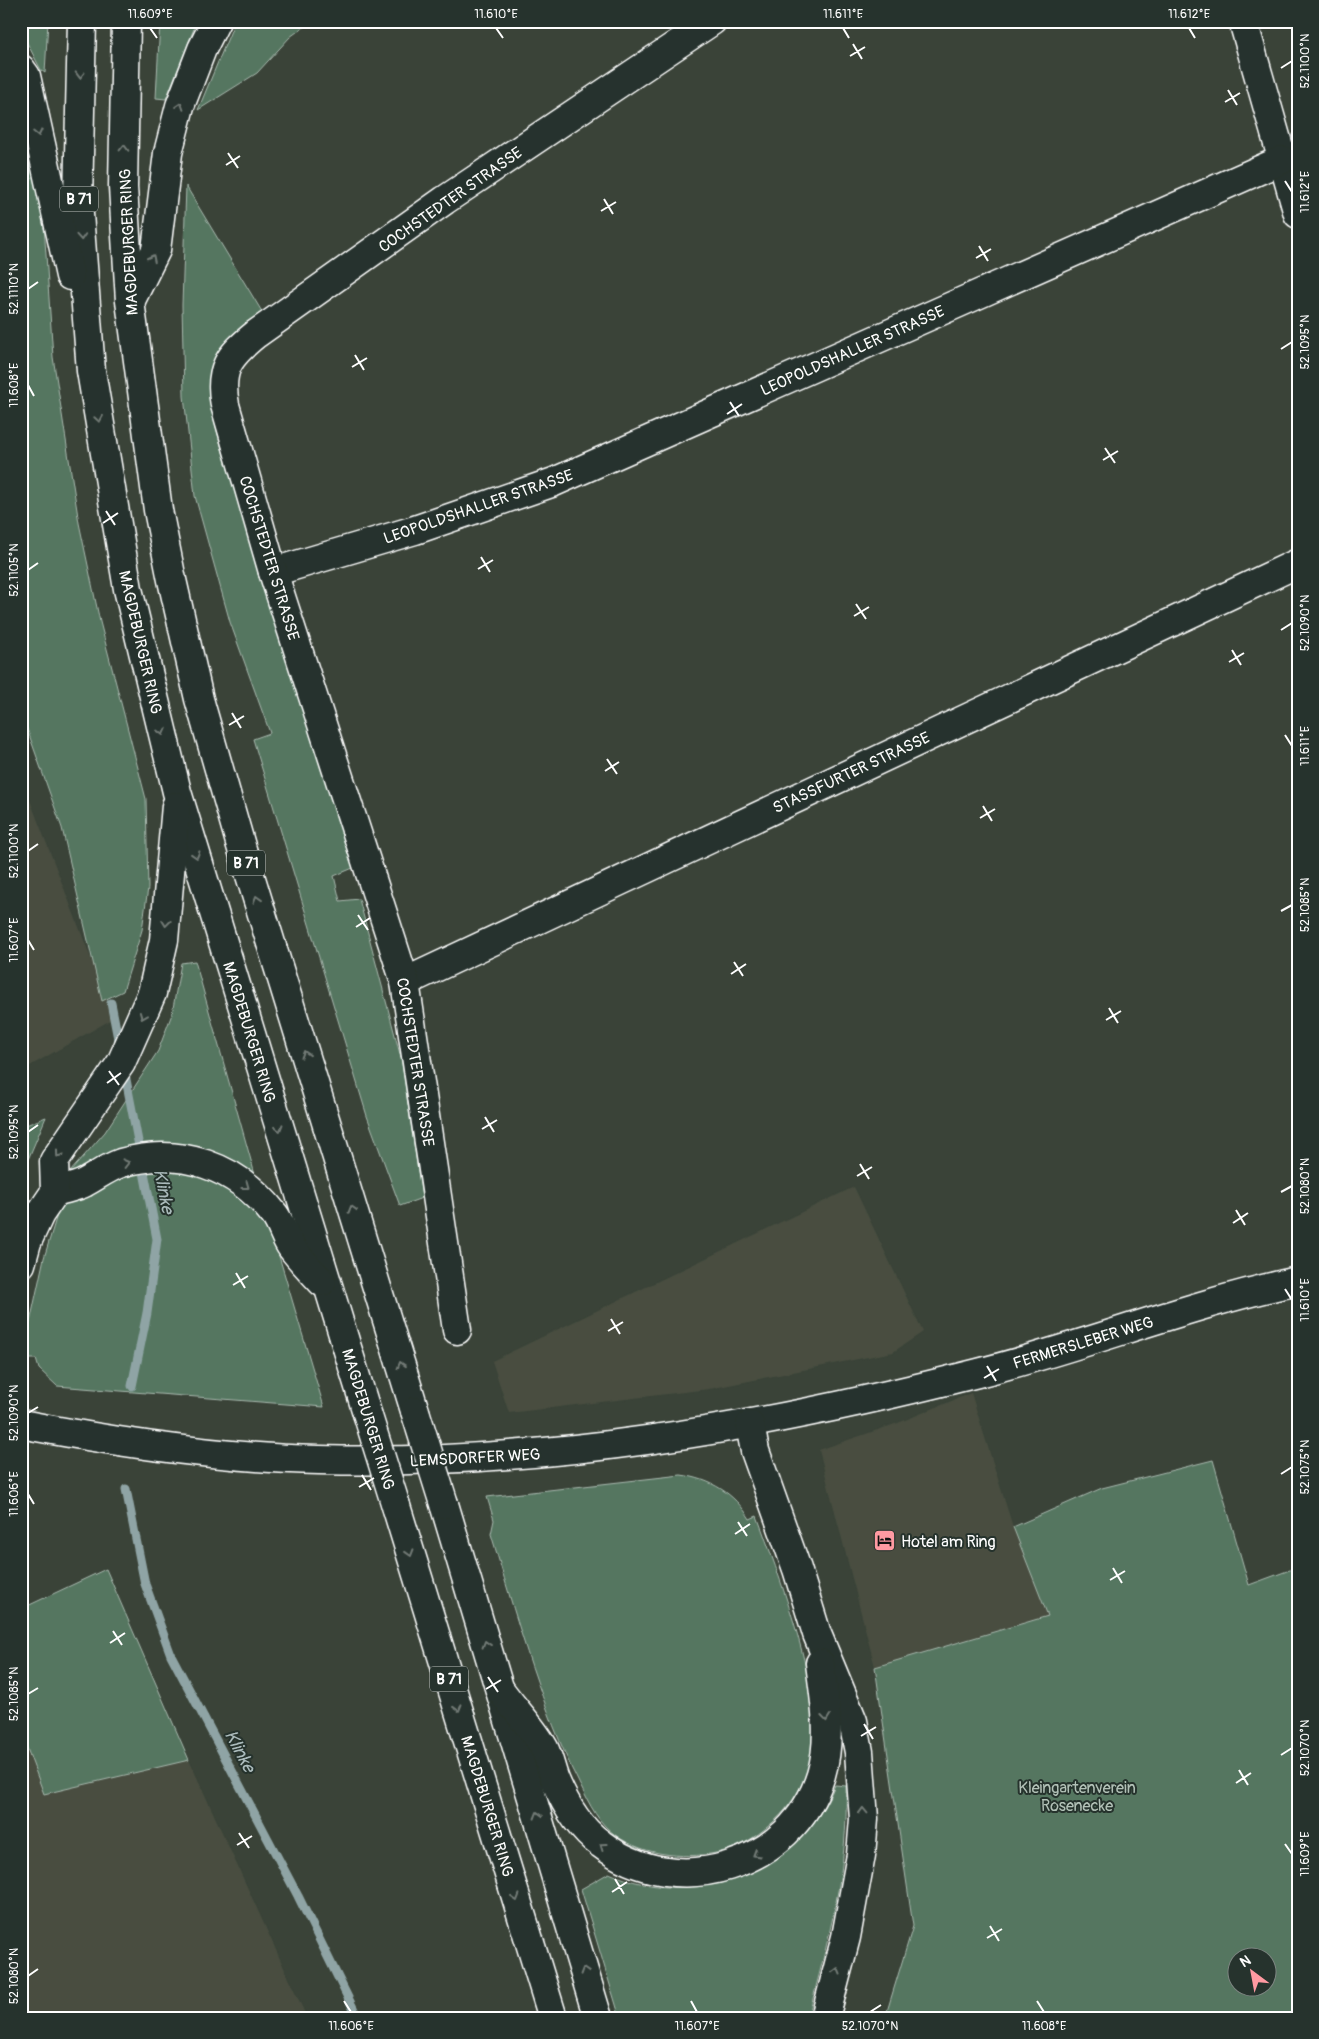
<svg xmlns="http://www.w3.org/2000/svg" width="1319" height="2039" font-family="Pangolin,sans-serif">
<rect width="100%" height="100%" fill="#3a4338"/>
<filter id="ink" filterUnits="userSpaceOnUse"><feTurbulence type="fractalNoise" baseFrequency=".02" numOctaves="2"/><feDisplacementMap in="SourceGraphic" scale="10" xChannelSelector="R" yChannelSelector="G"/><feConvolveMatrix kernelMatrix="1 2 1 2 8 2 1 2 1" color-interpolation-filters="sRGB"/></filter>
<g filter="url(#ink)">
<g fill="#484e40">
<polygon points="21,777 114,1018 21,1071"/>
<polygon points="854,1187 923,1332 893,1352 709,1389 509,1413 492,1361"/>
<polygon points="971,1393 1013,1527 1048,1616 875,1667 819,1450 898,1423"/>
<polygon points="21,1732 44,1794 189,1760 307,2018 21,2018"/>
</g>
<g fill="#547660" stroke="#aabab0" fill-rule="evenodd">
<polygon points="21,21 48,21 45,73 41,70 21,31"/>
<polygon points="160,21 197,21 166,99 156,98"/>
<polygon points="235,21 312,21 290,37 257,73 198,110"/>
<polygon points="21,110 43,211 53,357 79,523 100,622 146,799 148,888 142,930 123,991 102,1001 62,828 21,712 21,481 26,479 21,462"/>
<path d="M186,186L264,315C238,328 215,343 210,374C205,404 227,462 235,492C272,618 316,742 353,868L334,876L340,901L359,899L401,1058L422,1198L400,1206L367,1116L253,739L270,733L230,622L195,496L184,396L182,305Z"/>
<polygon points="195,961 259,1189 324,1407 57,1386 39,1369 36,1359 22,1359 44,1258 70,1172 105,1132 158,1051 172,1014 181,963"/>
<polygon points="46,1117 21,1176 21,1127"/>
<path d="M1213,1460L1249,1585L1298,1567V2018H885L913,1926L875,1667L1048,1616L1013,1527L1102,1488ZM1236,1956H1266V1986H1236Z"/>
<path d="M681,1475C711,1479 734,1493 750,1519L757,1516C780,1578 813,1666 815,1732C815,1765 797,1802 772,1823C754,1839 734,1851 710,1854C675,1859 631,1853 605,1826C591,1811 582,1788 572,1769C537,1693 515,1613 491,1534L494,1520L487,1497Z"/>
<polygon points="106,1569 189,1760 44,1794 21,1732 21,1609"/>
<path d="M835,1785L846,1786C849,1869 828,1939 808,2018H620L581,1889L609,1873C696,1910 798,1875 835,1785Z"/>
</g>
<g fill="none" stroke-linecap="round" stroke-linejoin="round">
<g stroke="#8fa4a5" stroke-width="9">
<polyline points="111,1003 120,1049"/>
<polyline points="124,1069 157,1239 147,1313 132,1386"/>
<polyline points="126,1489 145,1584 171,1655 298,1896 358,2018"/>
</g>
<defs>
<g id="minor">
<polyline points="1243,21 1298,214"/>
<polyline points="273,572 415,530 554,482 1282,160"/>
<polyline points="405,982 1298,563"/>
<path d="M457,1330L405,982L273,572L225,405C218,369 229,356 256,334L445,200L712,21"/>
<path d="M21,1424C119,1443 220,1458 319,1460C543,1466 762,1428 978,1373C1086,1346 1189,1304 1298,1281"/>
</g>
<g id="highway">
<polyline points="82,21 78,201 91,371 128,589 177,792 367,1413"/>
<polyline points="126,21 123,187 130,301 158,510 172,580 199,699 241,846 415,1411"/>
<polyline points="21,69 26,76 70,276"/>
<polyline points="131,300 156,250 168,153 180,106 202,49 216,21"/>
<path d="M55,1192C64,1189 76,1187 84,1183C97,1176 107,1168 121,1163C180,1146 237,1166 274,1214C282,1224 284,1237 292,1248C301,1260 312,1271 322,1282"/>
<polyline points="21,1264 27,1242 40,1214 55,1192 54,1161 121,1063 152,993 164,940 176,806"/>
<polyline points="750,1425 755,1451 797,1569 817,1634 853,1721 859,1752 864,1819 861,1855 846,1937 825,2018"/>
<polyline points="444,1504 598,2018"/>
<polyline points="396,1506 553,2018"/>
<path d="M501,1691C514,1709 533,1728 544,1748C549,1758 551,1770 555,1780C565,1804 580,1829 601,1844C676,1902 793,1867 821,1775C832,1738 825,1702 820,1663"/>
</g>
</defs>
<use href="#minor" stroke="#fff" stroke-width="31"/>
<use href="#highway" stroke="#fff" stroke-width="31"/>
<use href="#minor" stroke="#26332d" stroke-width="28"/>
<use href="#highway" stroke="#26332d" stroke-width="28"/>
<defs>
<g id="highway-bridge">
<polyline points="415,1411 444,1504"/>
<polyline points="367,1413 396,1506"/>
</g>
</defs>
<use href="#highway-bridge" stroke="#fff" stroke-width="31" stroke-linecap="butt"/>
<use href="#highway-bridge" stroke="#26332d" stroke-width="28"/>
</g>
<defs><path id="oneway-chevron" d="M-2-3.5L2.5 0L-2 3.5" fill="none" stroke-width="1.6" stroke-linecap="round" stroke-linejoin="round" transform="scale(1.25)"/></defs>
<g stroke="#727a76">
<use href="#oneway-chevron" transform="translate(80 75) rotate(91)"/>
<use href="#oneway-chevron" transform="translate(180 106) rotate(-72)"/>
<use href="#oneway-chevron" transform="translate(38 133) rotate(77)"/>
<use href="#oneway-chevron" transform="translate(124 148) rotate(-89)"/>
<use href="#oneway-chevron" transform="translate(81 237) rotate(86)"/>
<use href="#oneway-chevron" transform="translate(152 258) rotate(-63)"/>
<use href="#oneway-chevron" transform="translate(99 419) rotate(81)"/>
<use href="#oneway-chevron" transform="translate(162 732) rotate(76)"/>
<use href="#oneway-chevron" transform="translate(196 855) rotate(73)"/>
<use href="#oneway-chevron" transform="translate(257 899) rotate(-107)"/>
<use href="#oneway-chevron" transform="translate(166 923) rotate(97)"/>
<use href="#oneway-chevron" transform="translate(143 1016) rotate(112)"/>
<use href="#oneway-chevron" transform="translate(305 1054) rotate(-107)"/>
<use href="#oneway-chevron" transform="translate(279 1128) rotate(73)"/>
<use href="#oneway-chevron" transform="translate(59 1154) rotate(126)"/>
<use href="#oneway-chevron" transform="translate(126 1163) rotate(-14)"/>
<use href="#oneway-chevron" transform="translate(246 1186) rotate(37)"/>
<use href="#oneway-chevron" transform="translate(352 1209) rotate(-107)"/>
<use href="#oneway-chevron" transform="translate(401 1365) rotate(-107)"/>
<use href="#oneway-chevron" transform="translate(410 1553) rotate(73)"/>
<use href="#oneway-chevron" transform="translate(486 1644) rotate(-107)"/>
<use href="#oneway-chevron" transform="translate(458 1708) rotate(73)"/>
<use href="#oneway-chevron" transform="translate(826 1718) rotate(83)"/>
<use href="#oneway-chevron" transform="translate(863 1811) rotate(-92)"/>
<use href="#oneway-chevron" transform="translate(538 1815) rotate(-107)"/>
<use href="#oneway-chevron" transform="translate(603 1846) rotate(-144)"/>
<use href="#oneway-chevron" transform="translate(756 1854) rotate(149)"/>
<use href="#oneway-chevron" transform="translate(516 1898) rotate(73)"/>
<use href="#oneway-chevron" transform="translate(584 1971) rotate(-107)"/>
<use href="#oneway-chevron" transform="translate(837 1971) rotate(-75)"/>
</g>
</g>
<path fill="none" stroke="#fff" stroke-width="2" d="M150,28L157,38M496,28L503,38M843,28L849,38M1189,28L1195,38M853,44L862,59M850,56L865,47M1281,68L1292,61M1228,90L1237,105M1225,102L1240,93M228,153L238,168M226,165L240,156M1285,181L1292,192M604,199L613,214M601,211L616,202M979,246L988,261M976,258L991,249M28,289L38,282M1281,349L1292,342M355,355L364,370M352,367L367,358M28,385L34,396M730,402L739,416M727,414L742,404M1105,448L1115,463M1103,460L1118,451M106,511L115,525M103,523L118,513M481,557L490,572M478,569L493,560M28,570L38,563M856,604L866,619M854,616L869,607M1281,630L1292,623M1232,650L1241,665M1229,662L1244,653M232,713L241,728M229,725L244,716M1285,735L1292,746M607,759L617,774M605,771L619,762M983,806L992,821M980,818L995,809M28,851L38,844M1281,911L1292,905M358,915L368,930M356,927L370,918M28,940L34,950M734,962L743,976M731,974L746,964M1109,1008L1118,1023M1106,1020L1121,1011M109,1071L119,1085M107,1083L121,1073M485,1117L494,1132M482,1129L497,1120M28,1132L38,1125M860,1164L869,1179M857,1176L872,1167M1281,1192L1292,1186M1236,1210L1245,1225M1233,1223L1248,1213M236,1273L245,1288M233,1285L248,1276M1285,1289L1292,1300M611,1319L620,1334M608,1331L623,1322M987,1366L996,1381M984,1378L999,1369M28,1413L38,1407M1281,1474L1292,1467M362,1475L371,1490M359,1487L374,1478M28,1494L34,1504M738,1522L747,1536M735,1534L750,1524M1113,1568L1122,1583M1110,1580L1125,1571M113,1631L122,1645M110,1643L125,1633M488,1677L498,1692M486,1689L501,1680M28,1694L38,1688M864,1724L873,1739M861,1736L876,1727M1281,1755L1292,1748M1239,1770L1248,1785M1236,1783L1251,1773M239,1833L249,1848M1285,1844L1292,1854M237,1845L252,1836M615,1879L624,1894M612,1892L627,1882M990,1926L999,1941M987,1938L1002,1929M28,1976L38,1969M344,2001L351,2012M691,2001L697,2012M1037,2001L1044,2012M870,2012L881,2005"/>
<defs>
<symbol id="hotel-square" viewBox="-11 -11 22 22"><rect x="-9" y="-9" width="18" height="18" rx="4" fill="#ff9aa2" stroke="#26332d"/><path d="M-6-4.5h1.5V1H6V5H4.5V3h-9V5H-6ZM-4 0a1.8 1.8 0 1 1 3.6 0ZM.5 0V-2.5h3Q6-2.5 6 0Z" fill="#111"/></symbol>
</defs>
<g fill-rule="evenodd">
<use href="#hotel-square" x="872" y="1528" width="25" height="25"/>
</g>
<g text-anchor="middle" stroke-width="4" stroke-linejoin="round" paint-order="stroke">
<g fill="#26332d" stroke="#bec2c0" stroke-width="1">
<rect x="60" y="186.5" width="38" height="25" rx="4"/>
<rect x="227" y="850.5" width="38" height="25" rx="4"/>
<rect x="430" y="1666.5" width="38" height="25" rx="4"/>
</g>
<g font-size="15" font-weight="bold" fill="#fff">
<text x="79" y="204">B 71</text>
<text x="246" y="868">B 71</text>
<text x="449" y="1684">B 71</text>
</g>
<g font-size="16" fill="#fff" stroke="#26332d">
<text transform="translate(450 199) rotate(-35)" y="6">COCHSTEDTER STRASSE</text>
<text transform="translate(128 242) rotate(-93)" y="6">MAGDEBURGER RING</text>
<text transform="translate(852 350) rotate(-24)" y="6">LEOPOLDSHALLER STRASSE</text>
<text transform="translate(478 506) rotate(-19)" y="6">LEOPOLDSHALLER STRASSE</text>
<text transform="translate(270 558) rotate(73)" y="6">COCHSTEDTER STRASSE</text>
<text transform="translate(141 642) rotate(77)" y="6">MAGDEBURGER RING</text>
<text transform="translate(851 772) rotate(-25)" y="6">STASSFURTER STRASSE</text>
<text transform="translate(250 1032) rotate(73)" y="6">MAGDEBURGER RING</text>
<text transform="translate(416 1062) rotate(81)" y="6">COCHSTEDTER STRASSE</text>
<text transform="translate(1083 1342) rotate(-17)" y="6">FERMERSLEBER WEG</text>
<text transform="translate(369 1419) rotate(73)" y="6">MAGDEBURGER RING</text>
<text transform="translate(475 1457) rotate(-3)" y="6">LEMSDORFER WEG</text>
<text transform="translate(488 1806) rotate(73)" y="6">MAGDEBURGER RING</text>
</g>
<g font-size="16" fill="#fff" stroke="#26332d" text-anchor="start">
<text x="901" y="1547">Hotel am Ring</text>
</g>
<g font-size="16" fill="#b2c1b7" stroke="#26332d">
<text x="1077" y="1793">Kleingartenverein<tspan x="1077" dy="18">Rosenecke</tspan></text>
</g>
<g font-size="18" font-style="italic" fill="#abbbbc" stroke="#26332d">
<text transform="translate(164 1191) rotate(79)" y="6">Klinke</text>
<text transform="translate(240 1751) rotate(62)" y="6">Klinke</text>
</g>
</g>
<rect width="1319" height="2039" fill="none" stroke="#26332d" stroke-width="55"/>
<g transform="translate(1252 1972) rotate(328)"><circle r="24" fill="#26332d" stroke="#7d8581"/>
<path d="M0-4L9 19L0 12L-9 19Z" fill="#ff9aa2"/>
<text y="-8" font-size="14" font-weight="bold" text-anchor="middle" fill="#ffffff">N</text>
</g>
<rect x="28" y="28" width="1264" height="1984" fill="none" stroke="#fff" stroke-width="2"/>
<g font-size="12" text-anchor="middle" fill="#fff">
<text x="150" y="18">11.609°E</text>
<text x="496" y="18">11.610°E</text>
<text x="843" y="18">11.611°E</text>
<text x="1189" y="18">11.612°E</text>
<text transform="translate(1305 61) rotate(-90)" y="4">52.1100°N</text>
<text transform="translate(1305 192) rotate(-90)" y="4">11.612°E</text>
<text transform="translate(14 289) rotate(-90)" y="4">52.1110°N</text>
<text transform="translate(1305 342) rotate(-90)" y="4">52.1095°N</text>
<text transform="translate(14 385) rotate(-90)" y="4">11.608°E</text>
<text transform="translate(14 570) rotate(-90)" y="4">52.1105°N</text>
<text transform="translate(1305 623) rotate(-90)" y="4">52.1090°N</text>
<text transform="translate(1305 746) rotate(-90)" y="4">11.611°E</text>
<text transform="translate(14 851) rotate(-90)" y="4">52.1100°N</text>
<text transform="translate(1305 905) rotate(-90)" y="4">52.1085°N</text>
<text transform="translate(14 940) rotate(-90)" y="4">11.607°E</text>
<text transform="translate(14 1132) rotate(-90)" y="4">52.1095°N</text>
<text transform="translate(1305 1186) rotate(-90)" y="4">52.1080°N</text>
<text transform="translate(1305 1300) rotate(-90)" y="4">11.610°E</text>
<text transform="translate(14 1413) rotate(-90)" y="4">52.1090°N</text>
<text transform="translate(1305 1467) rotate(-90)" y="4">52.1075°N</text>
<text transform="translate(14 1494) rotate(-90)" y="4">11.606°E</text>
<text transform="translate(14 1694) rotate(-90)" y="4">52.1085°N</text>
<text transform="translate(1305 1748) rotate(-90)" y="4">52.1070°N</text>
<text transform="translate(1305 1854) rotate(-90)" y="4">11.609°E</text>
<text transform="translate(14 1976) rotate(-90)" y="4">52.1080°N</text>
<text x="351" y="2030">11.606°E</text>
<text x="697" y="2030">11.607°E</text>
<text x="870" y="2030">52.1070°N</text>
<text x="1044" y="2030">11.608°E</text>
</g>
</svg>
